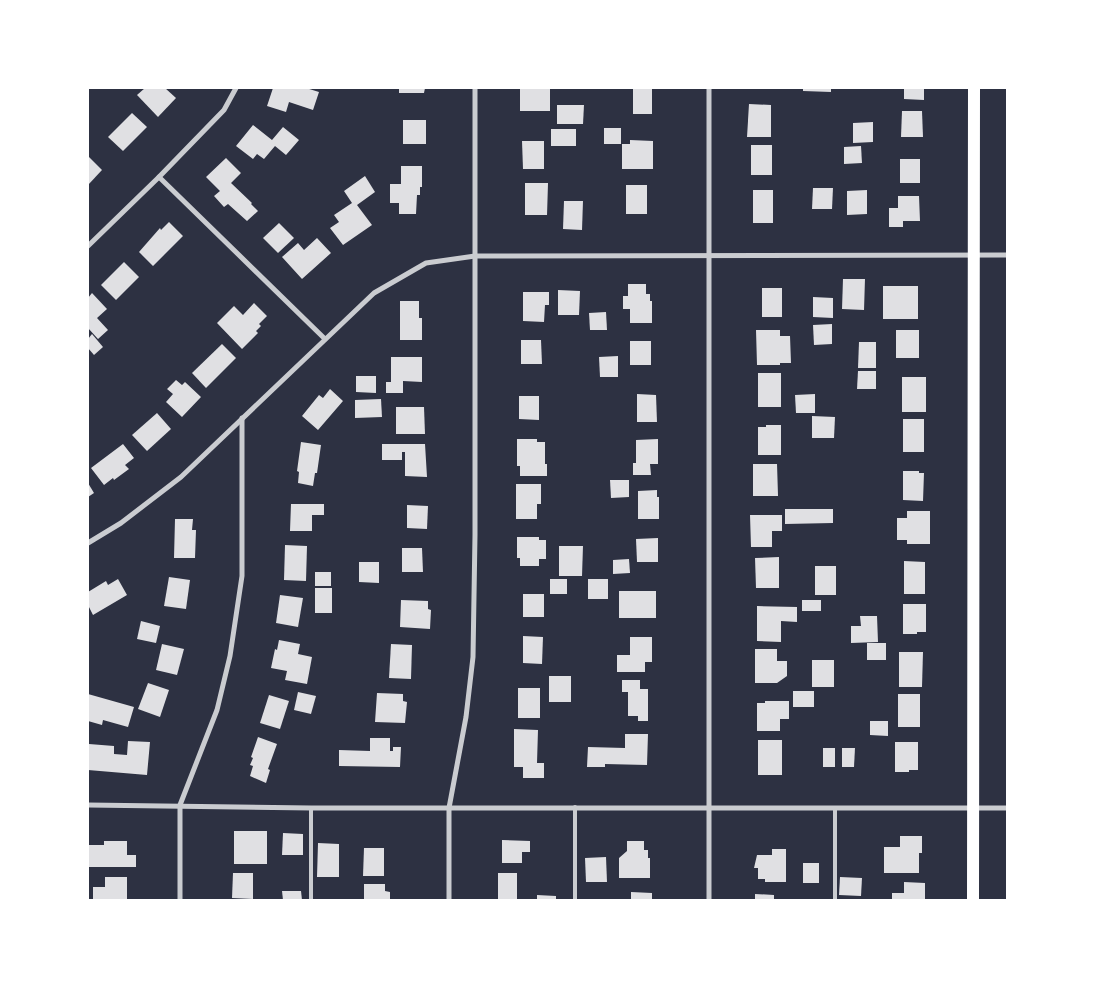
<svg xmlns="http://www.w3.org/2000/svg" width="1095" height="988" font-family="'Playfair Display',serif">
<rect width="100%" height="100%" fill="#2d3142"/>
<g fill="#e0e0e3">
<polygon points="145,88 165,88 176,98 158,117 137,95"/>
<polygon points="273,88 306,88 319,92 313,110 289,102 286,112 267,106"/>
<polygon points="399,88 425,88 424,93 399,93"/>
<rect x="520" y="88" width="30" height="23"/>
<rect x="633" y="88" width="19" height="26"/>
<polygon points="803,88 831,88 831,92 803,91"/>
<polygon points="904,88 924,88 924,100 904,99"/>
<polygon points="749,104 771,105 771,137 747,137"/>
<polygon points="557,105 584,105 583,124 557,124"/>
<polygon points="902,111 922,111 923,137 901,137"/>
<polygon points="132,113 147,127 123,151 108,137"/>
<rect x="403" y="120" width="23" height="24"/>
<polygon points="873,122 873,142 853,143 853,123"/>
<polygon points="253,125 272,140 283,127 299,140 286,155 275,146 264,159 257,154 253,159 236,146"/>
<rect x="604" y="128" width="17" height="16"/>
<rect x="551" y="129" width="25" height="17"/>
<polygon points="630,140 653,141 653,169 622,169 622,144 630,144"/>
<polygon points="522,141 544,141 544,169 523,169"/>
<rect x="751" y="145" width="21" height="30"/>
<polygon points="861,146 862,163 844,164 844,147"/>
<polygon points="88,156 102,170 88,185"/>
<polygon points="226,158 241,173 231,183 252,203 251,204 258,211 247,221 228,204 224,207 214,196 220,191 206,177"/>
<rect x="900" y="159" width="20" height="24"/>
<polygon points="401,166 422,166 422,187 420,187 420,195 417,195 416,214 399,214 399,203 390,203 390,184 401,184"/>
<polygon points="365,176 375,192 357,205 372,225 343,245 330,228 339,222 334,215 352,203 344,191"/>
<polygon points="525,183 548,183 547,215 525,215"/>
<rect x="626" y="185" width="21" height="29"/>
<polygon points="813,188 833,188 832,209 812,209"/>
<rect x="753" y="190" width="20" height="33"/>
<polygon points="867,190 867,214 847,215 847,191"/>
<polygon points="898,196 919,196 920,221 903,221 903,227 889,227 889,208 898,208"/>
<polygon points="564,201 583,201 582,230 563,229"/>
<polygon points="169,222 183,236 153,266 139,252 160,228 161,230"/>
<polygon points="279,223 294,238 278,253 263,238"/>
<polygon points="317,238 331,253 302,279 282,257 298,243 304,250"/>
<polygon points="124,262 139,277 116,300 101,285"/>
<polygon points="843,279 865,279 864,310 842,309"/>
<polygon points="628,284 646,284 646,294 650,294 650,301 652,301 652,323 630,323 630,309 623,309 623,296 628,296"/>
<rect x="883" y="286" width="35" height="33"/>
<rect x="762" y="288" width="20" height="29"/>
<polygon points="558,290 580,291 579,315 558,315"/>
<polygon points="523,292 549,292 549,305 545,305 544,322 523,321"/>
<polygon points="92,293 107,309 97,318 108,330 98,339 88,328 88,298"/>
<polygon points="813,297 833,298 833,318 813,317"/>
<polygon points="400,301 419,301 419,318 422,318 422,340 400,340"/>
<polygon points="254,303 267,316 259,324 261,326 256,331 258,333 242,349 217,323 234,306 243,315"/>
<polygon points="606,312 607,330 590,330 589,313"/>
<polygon points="832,324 832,344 814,345 813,325"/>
<polygon points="756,330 780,330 780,336 790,336 791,363 780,363 780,365 757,365"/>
<rect x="896" y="330" width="23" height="28"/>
<polygon points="92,334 103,347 94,355 88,348 88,339"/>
<polygon points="521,340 541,340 542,364 521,364"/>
<rect x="630" y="341" width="21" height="24"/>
<polygon points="859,342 876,342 876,368 858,368"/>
<polygon points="222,344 236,358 206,388 192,373"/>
<polygon points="618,356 618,377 600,377 599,357"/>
<polygon points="391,357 422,357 422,382 403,381 403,393 386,393 386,382 391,382"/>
<polygon points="858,371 876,371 876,389 857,389"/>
<rect x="758" y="373" width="23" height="34"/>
<polygon points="356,376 376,376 376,393 356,392"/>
<rect x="902" y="377" width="24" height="35"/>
<polygon points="176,380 182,385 185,382 201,397 182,417 166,402 173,394 167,389"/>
<polygon points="330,389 343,401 318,430 302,416 319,395 323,398"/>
<polygon points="637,394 656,395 657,422 637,422"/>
<polygon points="815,394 815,413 796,413 795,395"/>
<polygon points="519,396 539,396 539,420 519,419"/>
<polygon points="381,399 382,417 355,418 355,400"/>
<polygon points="396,407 424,407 425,434 396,434"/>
<polygon points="157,413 171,429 147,451 132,435"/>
<polygon points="812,416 835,417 834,438 812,438"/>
<rect x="903" y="419" width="21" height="33"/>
<polygon points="766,425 781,425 781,455 758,455 758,427 766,427"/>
<polygon points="517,439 537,439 537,442 545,442 545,464 547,464 547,476 520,476 520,466 517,466"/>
<polygon points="658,439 658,464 650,464 651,475 633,475 633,463 636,463 636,440"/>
<polygon points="301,442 321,445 317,473 315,473 313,486 298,483 299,472 297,471"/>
<polygon points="123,444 134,458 125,465 129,469 114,480 113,478 104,485 91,468"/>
<polygon points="382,444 425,444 427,477 405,476 405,452 402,452 402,460 382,460"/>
<polygon points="753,464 777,464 778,496 753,496"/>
<polygon points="903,471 919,471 919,473 924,473 923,501 903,500"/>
<polygon points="610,480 629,480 629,497 611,498"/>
<polygon points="88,483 94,493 88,497"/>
<polygon points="516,484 541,484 541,504 537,504 537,519 516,519"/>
<polygon points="657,490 657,497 659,497 659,519 638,519 638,491"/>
<polygon points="291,504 324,504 324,515 312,515 312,531 290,531"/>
<polygon points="407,505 428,506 427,529 407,528"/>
<polygon points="785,509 833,509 833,523 785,524"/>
<polygon points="907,511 930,511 930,544 907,544 907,540 897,540 897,518 907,518"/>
<polygon points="750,515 782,515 782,531 772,531 772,547 751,547"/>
<polygon points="175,519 193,519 192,530 196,530 195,558 174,558"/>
<polygon points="517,537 539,537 539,540 546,540 546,559 539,559 539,566 520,566 520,558 517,558"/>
<polygon points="658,538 658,562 637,562 636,539"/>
<polygon points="285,545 307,546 306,581 284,580"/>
<polygon points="559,546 583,546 582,576 559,576"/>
<polygon points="402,548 422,548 423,572 402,572"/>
<polygon points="779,557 779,588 756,588 755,558"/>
<polygon points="629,559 630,573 613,574 613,560"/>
<polygon points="904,561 925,562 925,594 904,594"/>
<polygon points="359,562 379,562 379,583 359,582"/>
<rect x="815" y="566" width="21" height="29"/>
<rect x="315" y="572" width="16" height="14"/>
<polygon points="169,577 190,580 186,609 164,606"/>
<polygon points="118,579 127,595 93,615 88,605 88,592 106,581 108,585"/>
<rect x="550" y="579" width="17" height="15"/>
<rect x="588" y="579" width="20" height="20"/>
<rect x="315" y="588" width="17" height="25"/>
<rect x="619" y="591" width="37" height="27"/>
<rect x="523" y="594" width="21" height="23"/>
<polygon points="280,595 303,598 298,627 276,623"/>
<polygon points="401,600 428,601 428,609 431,610 430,629 400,627"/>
<rect x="802" y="600" width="19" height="11"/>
<polygon points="903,604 926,604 926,632 917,632 917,634 903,634"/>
<polygon points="757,606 797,607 797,622 781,621 781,642 757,641"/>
<polygon points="860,616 877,616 878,642 851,643 851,626 861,626"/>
<polygon points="141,621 160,626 156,643 137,639"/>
<polygon points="523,636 543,637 542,664 523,663"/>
<polygon points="630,637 652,637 652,662 645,662 645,672 617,672 617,655 630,655"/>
<polygon points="279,640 300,644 298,654 312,657 307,684 285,680 287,671 271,668 275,649 277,650"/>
<rect x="867" y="643" width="19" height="17"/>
<polygon points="162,644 184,649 177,675 156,670"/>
<polygon points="391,644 412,645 411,679 389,678"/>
<polygon points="755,649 777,649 777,661 787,661 787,676 777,683 755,683"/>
<polygon points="899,652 923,652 922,687 899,687"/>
<rect x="812" y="660" width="22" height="27"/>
<rect x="549" y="676" width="22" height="26"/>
<polygon points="622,680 640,680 640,689 648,689 648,721 638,721 638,716 628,716 628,692 622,692"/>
<polygon points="148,683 169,690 160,717 138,709"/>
<rect x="518" y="688" width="22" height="30"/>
<rect x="793" y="691" width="21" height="16"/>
<polygon points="298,692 316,696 311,714 294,710"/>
<polygon points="377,693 403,694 403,701 407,702 405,723 375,722"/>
<polygon points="88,694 134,707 128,727 103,720 102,725 88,721"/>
<rect x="898" y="694" width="22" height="33"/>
<polygon points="269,695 289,701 280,729 260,723"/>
<polygon points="765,701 789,701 789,719 780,719 780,731 757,731 757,703 765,703"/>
<polygon points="870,721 888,721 888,736 870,735"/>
<polygon points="514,729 538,730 537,763 544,763 544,778 523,778 523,767 514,767"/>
<polygon points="625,734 648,734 647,765 605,764 605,767 587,767 588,747 625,748"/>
<polygon points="258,737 277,744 268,769 270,770 266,783 250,776 253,766 250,765 253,758 251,757"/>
<polygon points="370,738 390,738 390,751 393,751 393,747 401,747 400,767 339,766 339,750 370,751"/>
<rect x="758" y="740" width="24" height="35"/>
<polygon points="128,741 150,742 147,775 88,770 89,744 114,746 114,754 127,755"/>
<polygon points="895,742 918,742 918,770 909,770 909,772 895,772"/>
<rect x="823" y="748" width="12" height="19"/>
<polygon points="842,748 855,748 854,767 842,767"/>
<rect x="234" y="831" width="33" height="33"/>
<polygon points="283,833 303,834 303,855 282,855"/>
<polygon points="900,836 922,836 922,853 919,853 919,873 884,873 884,847 900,847"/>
<polygon points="502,840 530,841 530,852 522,852 522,863 502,863"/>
<polygon points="104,841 127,841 127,855 136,855 136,867 88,867 88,845 104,845"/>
<polygon points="627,841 644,841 644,850 648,850 648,858 650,858 650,878 619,878 619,858 627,851"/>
<polygon points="318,843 339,844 339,877 317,877"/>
<polygon points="364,848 384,848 384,876 363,876"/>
<polygon points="772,849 786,849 786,882 765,882 765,879 758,879 758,868 754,868 757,855 772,855"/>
<polygon points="606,857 607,882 586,882 585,858"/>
<rect x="803" y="863" width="16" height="20"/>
<polygon points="233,873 253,873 253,899 232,898"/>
<rect x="498" y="873" width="19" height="27"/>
<polygon points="105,877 127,877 127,900 93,900 93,887 105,887"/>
<polygon points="840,877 862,878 861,896 839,895"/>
<polygon points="904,882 925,883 925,900 892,900 892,893 904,893"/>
<polygon points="364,884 385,884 385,891 390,892 390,900 364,900"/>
<polygon points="282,891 301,891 302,900 283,900"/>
<polygon points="631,892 652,893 652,900 631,900"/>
<polygon points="755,894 774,895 774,900 755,900"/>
<polygon points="537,895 556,896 556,900 537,900"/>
</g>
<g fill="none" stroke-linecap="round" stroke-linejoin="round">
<g stroke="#caccd0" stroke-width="4">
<polyline points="835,808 835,900"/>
<polyline points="311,900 311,808"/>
<polyline points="575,900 575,807"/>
</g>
<g stroke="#caccd0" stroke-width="5">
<polyline points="236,88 224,110 159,177 325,339"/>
<polyline points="709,88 709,900"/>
<polyline points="88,246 159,177"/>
<polyline points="88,543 121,523 181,477 374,293 426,263 475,256 1008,255"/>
<polyline points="88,805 311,808 1008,808"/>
<polyline points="180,900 180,805 217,710 230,656 242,576 242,418"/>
<polyline points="449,900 449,808 466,717 473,657 475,535 475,88"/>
</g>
<polyline stroke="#fff" stroke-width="12" points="973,900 974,88"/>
</g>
<rect width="1095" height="988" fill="none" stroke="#ffffff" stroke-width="178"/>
</svg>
